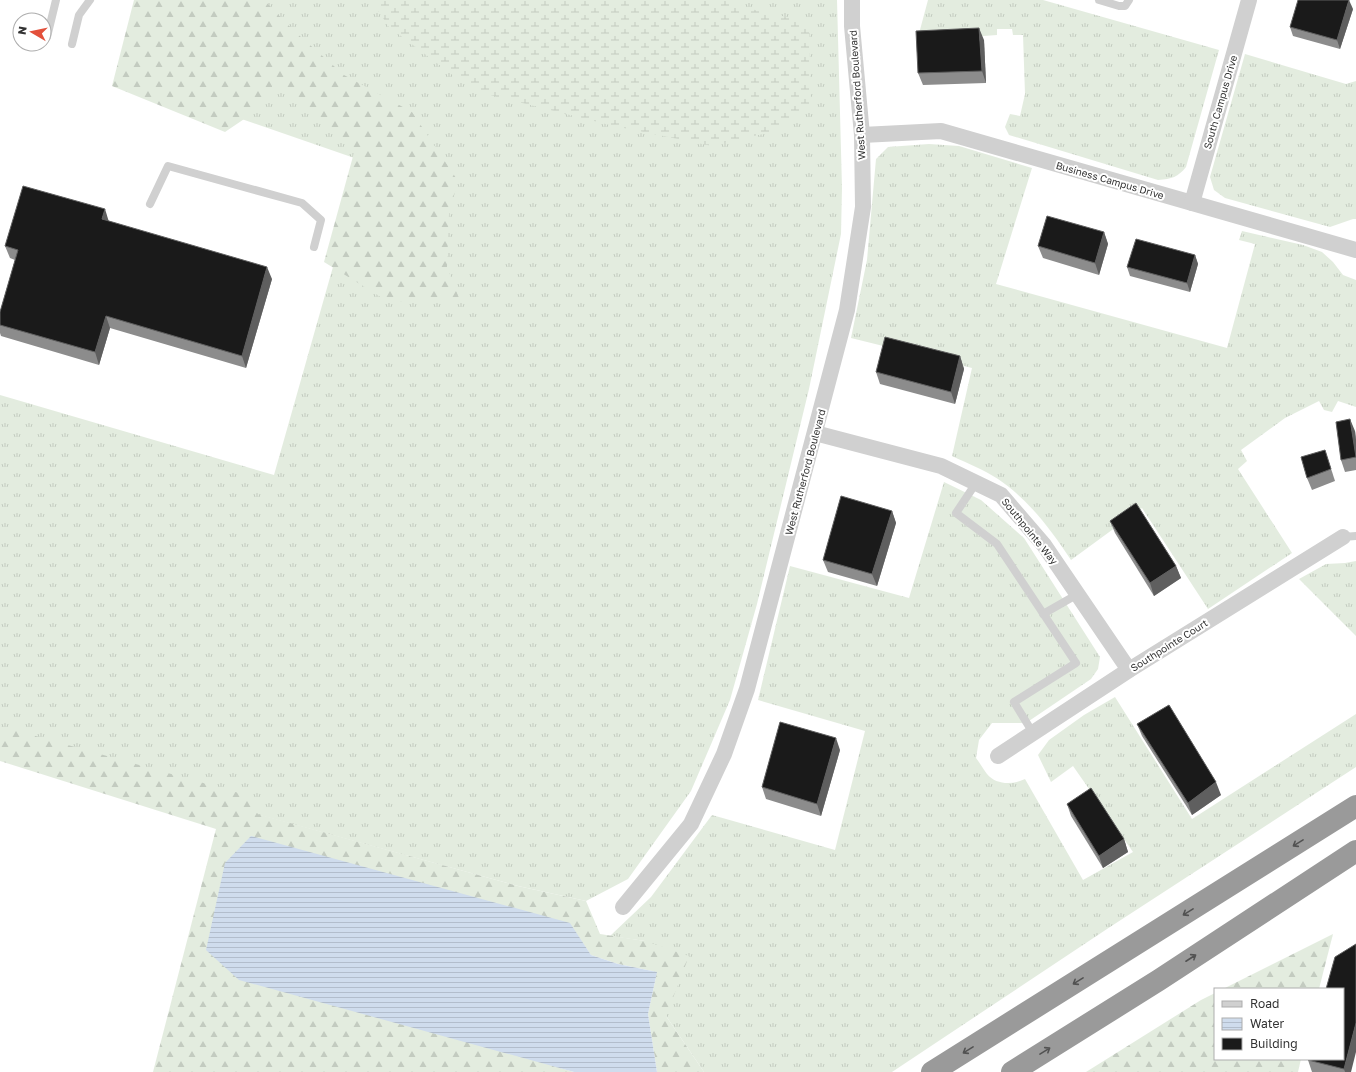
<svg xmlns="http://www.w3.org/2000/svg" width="1356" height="1072" font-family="'Golos Text',sans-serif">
<defs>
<pattern id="grass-tufts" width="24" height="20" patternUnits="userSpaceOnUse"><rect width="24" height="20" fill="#e3ecdf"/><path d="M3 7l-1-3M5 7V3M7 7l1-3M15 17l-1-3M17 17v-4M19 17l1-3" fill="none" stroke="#c3cbc0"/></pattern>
<pattern id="forest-firs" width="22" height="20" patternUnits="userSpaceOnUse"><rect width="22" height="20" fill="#e3ecdf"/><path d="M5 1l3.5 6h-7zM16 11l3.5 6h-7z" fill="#c3cbc0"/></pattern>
<pattern id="wetland-marsh" width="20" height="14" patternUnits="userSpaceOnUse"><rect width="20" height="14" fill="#e3ecdf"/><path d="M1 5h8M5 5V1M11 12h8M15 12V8" fill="none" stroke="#c3cbc0"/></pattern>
<pattern id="water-rules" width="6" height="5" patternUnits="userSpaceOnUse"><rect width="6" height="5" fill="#cfdced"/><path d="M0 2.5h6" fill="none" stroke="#b2bdcc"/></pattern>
</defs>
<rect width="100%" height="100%" fill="#fff"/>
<g fill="url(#grass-tufts)">
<polygon points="143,0 837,0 842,188 841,234 809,389 757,604 730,700 691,791 628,879 586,901 518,886 223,805 0,730 0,395 274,475 363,161 123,78"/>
<path d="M928,0H1043L1219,50L1186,167C1178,177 1172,179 1158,180L1009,135L1005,127L1010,114L1020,116L1025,94L1023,35H1013L1012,29H997V35L917,41Z"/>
<polygon points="1245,54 1346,84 1356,81 1356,219 1353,219 1330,227 1225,198 1214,190 1210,177"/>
<path d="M929,144L959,146L1032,168L996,284L1227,348L1255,244L1239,240L1242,231L1303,245L1322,252L1333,262L1343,275L1356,280V407L1338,401L1332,412L1324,410L1319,401L1285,418L1241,450L1247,461L1238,469L1292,553L1208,609L1142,508L1071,560C1051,530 1029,500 998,479C984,470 967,463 952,456L972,368L851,338L867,260L876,159L888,147Z"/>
<path d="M944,482L981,500L1024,538L1100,657L1098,669L1091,679L1026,723H992L979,740L976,758C980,763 983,769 987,774C996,785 1013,785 1025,779L1083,880L1133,852L1073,766L1051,782L1038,755L1049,740L1084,715L1115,697L1192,819L1356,714V767L1110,927L892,1072H704L666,1016L645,941L610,936L651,897L712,815L835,850L865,731L758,700L790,566L909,598Z"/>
<polygon points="1356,561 1356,636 1299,579 1326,564 1345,563"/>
</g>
<g fill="url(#forest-firs)">
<polygon points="134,0 264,0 293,30 344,75 412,112 458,181 449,214 447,267 459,298 389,302 324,262 355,149 273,84 265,105 225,132 112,86"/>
<polygon points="0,726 264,800 254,813 518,886 586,901 600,934 645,941 689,956 666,1016 704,1072 657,1072 648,1014 657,972 618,964 591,955 569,923 550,1065 574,1072 153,1072 216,829 0,761"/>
<polygon points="1333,934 1319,989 1223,989"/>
<polygon points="1215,993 1215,1059 1301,1059 1298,1072 1086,1072 1201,1000"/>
</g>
<polygon fill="url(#wetland-marsh)" points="371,0 722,0 755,10 809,22 811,105 772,132 712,146 614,126 474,91 389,27"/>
<polygon fill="url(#water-rules)" points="251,836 570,923 591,955 618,964 657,972 648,1014 657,1072 574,1072 239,980 206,950 225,863"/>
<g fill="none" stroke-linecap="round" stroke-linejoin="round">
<g stroke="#d0d0d0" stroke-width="8">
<polyline points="1099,0 1119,6 1125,6 1129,0"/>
<polyline points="47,37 56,0"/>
<polyline points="72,44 79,15 90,0"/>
<polyline points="150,204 168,166 302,203 321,220 314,247"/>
<polyline points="976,483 956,513 997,544 1076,663 1014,702 1033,733"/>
<polyline points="1343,537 1356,536"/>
<polyline points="1043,614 1078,594"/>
</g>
<g stroke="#d0d0d0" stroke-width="16">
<polyline points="862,135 941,131 1356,250"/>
<polyline points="1192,203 1249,0"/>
<polyline points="815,433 941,466 1001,495 1044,545 1129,670"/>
<polyline points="998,756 1129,670 1343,537"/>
<polyline points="623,907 691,824 724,754 747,689 847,310 863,207 862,135 852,26 852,0"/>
</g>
<g stroke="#9a9a9a" stroke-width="22">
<polyline points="932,1072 1356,806"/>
<polyline points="1012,1072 1159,980 1356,851"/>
</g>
</g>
<g fill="#8c8c8c">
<polygon points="1353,9 1340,49 1293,36 1290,27"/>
<polygon points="984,40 986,83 923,85 918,73"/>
<polygon points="109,221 272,279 246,368 110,328 99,365 1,336 0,333 0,312 15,260 10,258 5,246"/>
<polygon points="1104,232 1108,244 1099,275 1043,258 1038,246"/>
<polygon points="1195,255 1198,264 1190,292 1130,276 1127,267"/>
<polygon points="960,356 964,369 955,404 880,384 876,372"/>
<polygon points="1355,431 1356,440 1356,470 1345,472 1341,460"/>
<polygon points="1325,450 1335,481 1312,490 1307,478"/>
<polygon points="892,511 896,523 877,586 828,572 823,560"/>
<polygon points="1110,521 1176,566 1181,578 1154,596 1115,533"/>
<polygon points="1137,724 1221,795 1192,815 1142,736"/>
<polygon points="840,750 821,816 766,799 762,787"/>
<polygon points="1067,804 1124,839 1128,852 1103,868 1071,816"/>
<polygon points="1343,1059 1351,1072 1312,1072 1308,1060"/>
</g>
<g fill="#5f5f5f">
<polygon points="1349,0 1353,9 1340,49 1337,40"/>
<polygon points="979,28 984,40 986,83 982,71"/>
<polygon points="105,209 109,222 102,219"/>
<polygon points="1104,232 1108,244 1099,275 1095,263"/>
<polygon points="1195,255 1198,264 1190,292 1187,283"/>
<polygon points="267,267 272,279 246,368 242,356"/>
<polygon points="106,316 110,328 99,365 95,352"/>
<polygon points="960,356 964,369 955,404 951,392"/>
<polygon points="1350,419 1355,431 1356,440 1356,457"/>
<polygon points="892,511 896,523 877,586 872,574"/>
<polygon points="1176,566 1181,578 1154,596 1150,583"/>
<polygon points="836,738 840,750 821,816 817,804"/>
<polygon points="1216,782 1221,795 1192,815 1188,803"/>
<polygon points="1124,839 1128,852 1103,868 1099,856"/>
<polygon points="1356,1023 1356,1052 1351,1072 1345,1072 1344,1069"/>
</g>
<g fill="#1a1a1a" stroke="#5f5f5f">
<polygon points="1298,0 1349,0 1337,40 1290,27"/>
<polygon points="979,28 982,71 918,73 916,31"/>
<polygon points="23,186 105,209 102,219 267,267 242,356 106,316 95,352 0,325 0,312 18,250 5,246"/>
<polygon points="1047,216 1104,232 1095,263 1038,246"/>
<polygon points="1136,239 1195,255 1187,283 1127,267"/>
<polygon points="885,337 960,356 951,392 876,372"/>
<polygon points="1350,419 1356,457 1341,460 1336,422"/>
<polygon points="1325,450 1331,469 1307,478 1301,457"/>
<polygon points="841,496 892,511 872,574 823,560"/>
<polygon points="1136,503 1176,566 1150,583 1110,521"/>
<polygon points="1169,705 1216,782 1188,803 1137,724"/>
<polygon points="780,722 836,738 817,804 762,787"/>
<polygon points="1091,788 1124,839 1099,856 1067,804"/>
<polygon points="1356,944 1356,1023 1344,1069 1308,1060 1308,1059 1343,1059 1343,989 1326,989 1335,957"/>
</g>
<defs><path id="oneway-shaft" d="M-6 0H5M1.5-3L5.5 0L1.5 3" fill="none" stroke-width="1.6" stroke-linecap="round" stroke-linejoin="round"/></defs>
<g stroke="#525252">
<use href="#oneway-shaft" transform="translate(1298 843) rotate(148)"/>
<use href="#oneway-shaft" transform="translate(1188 912) rotate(148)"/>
<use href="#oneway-shaft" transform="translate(1191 958) rotate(-33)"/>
<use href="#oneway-shaft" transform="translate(1078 981) rotate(148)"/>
<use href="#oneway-shaft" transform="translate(968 1050) rotate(148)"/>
<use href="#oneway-shaft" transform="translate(1045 1051) rotate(-32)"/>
</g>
<g text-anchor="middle" stroke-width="4" stroke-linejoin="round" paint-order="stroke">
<g font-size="10" fill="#333" stroke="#fff">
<text transform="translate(857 95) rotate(-94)" y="4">West Rutherford Boulevard</text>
<text transform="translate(1220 102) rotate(-74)" y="4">South Campus Drive</text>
<text transform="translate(1110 180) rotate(16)" y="4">Business Campus Drive</text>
<text transform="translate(805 472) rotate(-75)" y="4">West Rutherford Boulevard</text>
<text transform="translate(1030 531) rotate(51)" y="4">Southpointe Way</text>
<text transform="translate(1169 645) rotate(-32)" y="4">Southpointe Court</text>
</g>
</g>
<rect x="1214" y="988" width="130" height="72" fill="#ffffff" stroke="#adadad"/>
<rect x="1222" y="1001" width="20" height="6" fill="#d0d0d0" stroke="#adadad"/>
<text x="1250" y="1008" font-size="12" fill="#333333">Road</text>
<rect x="1222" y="1018" width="20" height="12" fill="url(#water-rules)" stroke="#adadad"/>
<text x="1250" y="1028" font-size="12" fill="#333333">Water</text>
<rect x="1222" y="1038" width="20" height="12" fill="#1a1a1a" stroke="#adadad"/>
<text x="1250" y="1048" font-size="12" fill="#333333">Building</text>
<g transform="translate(32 32) rotate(279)"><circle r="19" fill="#ffffff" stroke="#adadad"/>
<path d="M0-3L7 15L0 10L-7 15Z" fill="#e3503b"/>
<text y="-6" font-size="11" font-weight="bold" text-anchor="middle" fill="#333333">N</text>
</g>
</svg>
